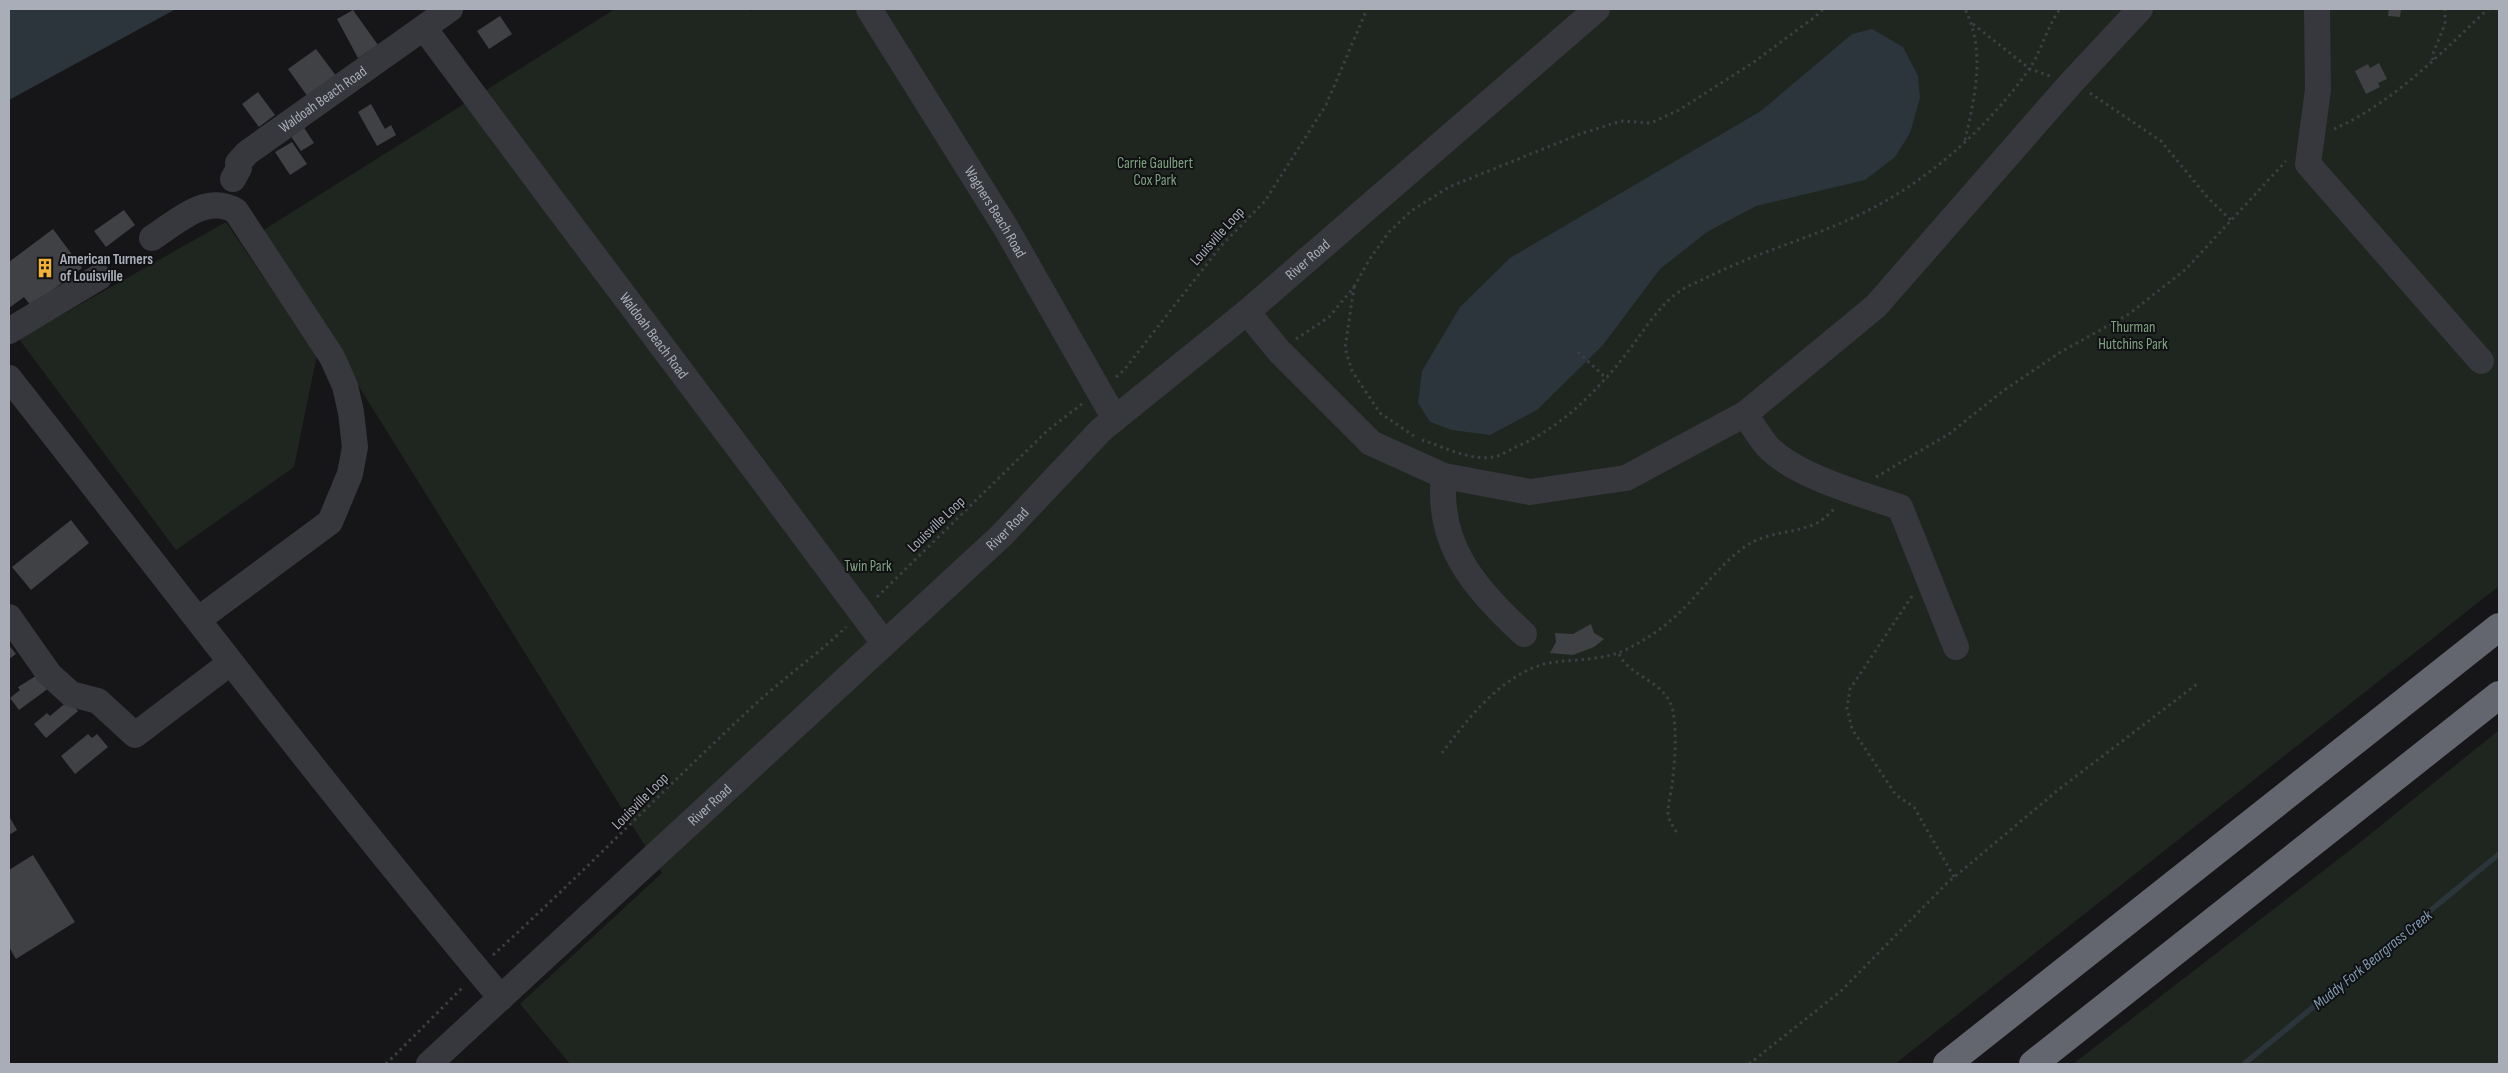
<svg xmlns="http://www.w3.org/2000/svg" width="2508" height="1073" font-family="'Sofia Sans Condensed',sans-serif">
<rect width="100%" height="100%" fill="#161618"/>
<g fill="#1e261f">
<polygon points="615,9 749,9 751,11 754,9 2499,9 2499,586 1895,1064 570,1064 520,1004 662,873 262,231"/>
<polygon points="226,222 317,355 294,467 176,550 19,339"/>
<polygon points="2499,730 2499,1064 2073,1064 2358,844"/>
</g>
<g fill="#2c353c">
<polygon points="9,9 176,9 9,100"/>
<polygon points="1872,29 1903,47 1918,76 1920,98 1910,133 1895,157 1865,180 1756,206 1707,232 1660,269 1603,345 1537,410 1490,435 1452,430 1430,422 1418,403 1422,371 1460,307 1510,258 1761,111 1852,34"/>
</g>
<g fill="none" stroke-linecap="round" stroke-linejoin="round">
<polyline stroke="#2c353c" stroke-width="5.5" points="2244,1064 2499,854"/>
</g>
<g fill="#404145">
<polygon points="2389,9 2401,9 2400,17 2388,16"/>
<polygon points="353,10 378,45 358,58 337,19"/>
<polygon points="500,16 512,34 489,49 477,31"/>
<polygon points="316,49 337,77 308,97 288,69"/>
<polygon points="2379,63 2387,79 2378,83 2380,87 2366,94 2355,71 2368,64 2370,68"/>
<polygon points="258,92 275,115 259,127 242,104"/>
<polygon points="371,104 385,129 391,125 396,135 377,146 358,112"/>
<polygon points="303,126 314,143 301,151 290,135"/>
<polygon points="292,142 307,164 290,175 275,152"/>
<polygon points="124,210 135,225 106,247 94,231"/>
<polygon points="53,229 82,268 31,306 24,297 9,308 9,262"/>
<polygon points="71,520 89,543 31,590 12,567"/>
<polygon points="1591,624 1594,633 1604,639 1594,647 1573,655 1550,653 1556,642 1555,633 1573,634"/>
<polygon points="9,645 16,654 9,659"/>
<polygon points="39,674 49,688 19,710 10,698 20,690 18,687"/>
<polygon points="69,700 78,711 46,738 34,724 47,713 50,716"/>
<polygon points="88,734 92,738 97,734 108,747 75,774 61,756"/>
<polygon points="9,816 17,830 9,835"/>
<polygon points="33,855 75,922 16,959 9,947 9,870"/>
</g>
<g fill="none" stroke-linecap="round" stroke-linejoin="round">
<g stroke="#3d3f44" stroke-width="3" stroke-dasharray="2.5 4" stroke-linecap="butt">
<polyline points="1973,24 2030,69 2050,76"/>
<polyline points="2433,60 2432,56 2445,24 2445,9"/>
<polyline points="2090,93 2161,141 2208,198 2232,221"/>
<path d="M2334,129C2393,103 2441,53 2488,9"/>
<path d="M1965,140C1975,96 1986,51 1965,9"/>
<polyline points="1354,287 1369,260 1389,232 1411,211 1449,187 1580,134 1621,121 1651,123 1679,110 1754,62 1816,16 1823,9"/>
<polyline points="1296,339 1329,317 1354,287 1345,348 1352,371 1380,413 1414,436"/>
<polyline points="1578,352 1607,379"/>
<polyline points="1116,377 1124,370 1221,246 1265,201 1326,105 1367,9"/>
<path d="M1422,440C1444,447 1470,461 1493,457C1501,456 1509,450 1516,447C1562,427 1596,392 1627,353C1643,332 1658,306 1680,291C1689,285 1700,281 1710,276C1760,251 1815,237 1865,212C1928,181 1987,128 2028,71C2041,53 2046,28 2060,9"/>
<polyline points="1876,477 1949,434 2003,391 2059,353 2129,314 2186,269 2286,161"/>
<polyline points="1912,596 1850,689 1847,708 1852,729 1896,795 1914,807 1954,877"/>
<polyline points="877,597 1048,430 1082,404"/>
<path d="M1619,654C1630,678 1666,680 1673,711C1677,735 1675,761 1672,785C1671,793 1668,803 1668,812C1668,820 1673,826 1677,833"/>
<path d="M1442,753C1469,717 1507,668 1555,662C1580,659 1607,660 1629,648C1651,637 1670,623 1687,605C1706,585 1723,562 1746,546C1768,531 1794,534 1817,523C1824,519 1830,513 1835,508"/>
<path d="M493,955C580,876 662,791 748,711C779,681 815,657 846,627"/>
<polyline points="386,1064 464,986"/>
<polyline points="1749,1064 1841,991 1946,884 2058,790 2197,684"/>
</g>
<g stroke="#37383d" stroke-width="26">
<path id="s1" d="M869,9L1006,228L1115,419"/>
<polyline points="2317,9 2318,90 2308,164 2481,361"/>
<path id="s2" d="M424,28C576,234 732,437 884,643"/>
<path id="s3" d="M233,179L239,168L238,163L247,153L450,9"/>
<path d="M152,238C177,222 206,193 236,211L332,357L345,386L351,412L355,447L350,474L330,522L199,619"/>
<polyline points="1247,312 1279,351 1371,443 1444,476 1530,492 1626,478 1745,414 1876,306 2071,83 2140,9"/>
<polyline points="9,331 99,277"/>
<path d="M9,378C172,585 331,796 501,998"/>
<path d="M1745,414C1752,425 1759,436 1767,446C1795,476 1861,494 1900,507L1956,647"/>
<path d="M1444,476C1436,545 1476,590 1524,634"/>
<polyline points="9,617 49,674 71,694 98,701 135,735 230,663"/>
<path id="s4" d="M429,1064L1002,535L1101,430L1247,312L1597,9"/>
</g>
<g stroke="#63666e" stroke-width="28">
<polyline points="1947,1064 2499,627"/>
<polyline points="2033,1064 2499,695"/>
</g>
</g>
<defs>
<symbol id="building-bare" viewBox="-9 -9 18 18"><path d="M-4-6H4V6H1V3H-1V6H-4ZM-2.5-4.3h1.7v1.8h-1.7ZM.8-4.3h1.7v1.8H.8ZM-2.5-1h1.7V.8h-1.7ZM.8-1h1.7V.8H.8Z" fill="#f2b134" stroke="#111113" stroke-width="2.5" paint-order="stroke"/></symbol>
</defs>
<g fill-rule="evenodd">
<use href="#building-bare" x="31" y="254" width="28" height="28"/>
</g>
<g text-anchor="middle" stroke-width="4" stroke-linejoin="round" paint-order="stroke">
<g font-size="15" fill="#a8adb8" stroke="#111113">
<text dy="5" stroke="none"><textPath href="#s3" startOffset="124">Waldoah Beach Road</textPath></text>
<text dy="5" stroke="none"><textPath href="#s1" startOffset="239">Wagners Beach Road</textPath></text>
<text transform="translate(1217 236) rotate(-48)" y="5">Louisville Loop</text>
<text dy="5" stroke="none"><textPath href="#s4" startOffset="1192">River Road</textPath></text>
<text dy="5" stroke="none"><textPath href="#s2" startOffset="384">Waldoah Beach Road</textPath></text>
<text transform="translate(936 524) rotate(-44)" y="5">Louisville Loop</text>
<text dy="5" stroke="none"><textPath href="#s4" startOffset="788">River Road</textPath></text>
<text transform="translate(640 801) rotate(-45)" y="5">Louisville Loop</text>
<text dy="5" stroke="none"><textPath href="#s4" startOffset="382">River Road</textPath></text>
</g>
<g font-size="15" fill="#7fa381" stroke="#111113">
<text x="1155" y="168">Carrie Gaulbert<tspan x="1155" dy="17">Cox Park</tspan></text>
<text x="2133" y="332">Thurman<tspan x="2133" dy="17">Hutchins Park</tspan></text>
<text x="868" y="571">Twin Park</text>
</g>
<g font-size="15" font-weight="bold" fill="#a8adb8" stroke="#111113" text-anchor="start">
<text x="60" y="264">American Turners<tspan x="60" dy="17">of Louisville</tspan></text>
</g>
<g font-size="16" font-style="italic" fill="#7f9bb3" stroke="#111113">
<text transform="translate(2372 959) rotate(-39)" y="6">Muddy Fork Beargrass Creek</text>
</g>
</g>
<rect width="2508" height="1073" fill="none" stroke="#a8adb8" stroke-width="20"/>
</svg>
